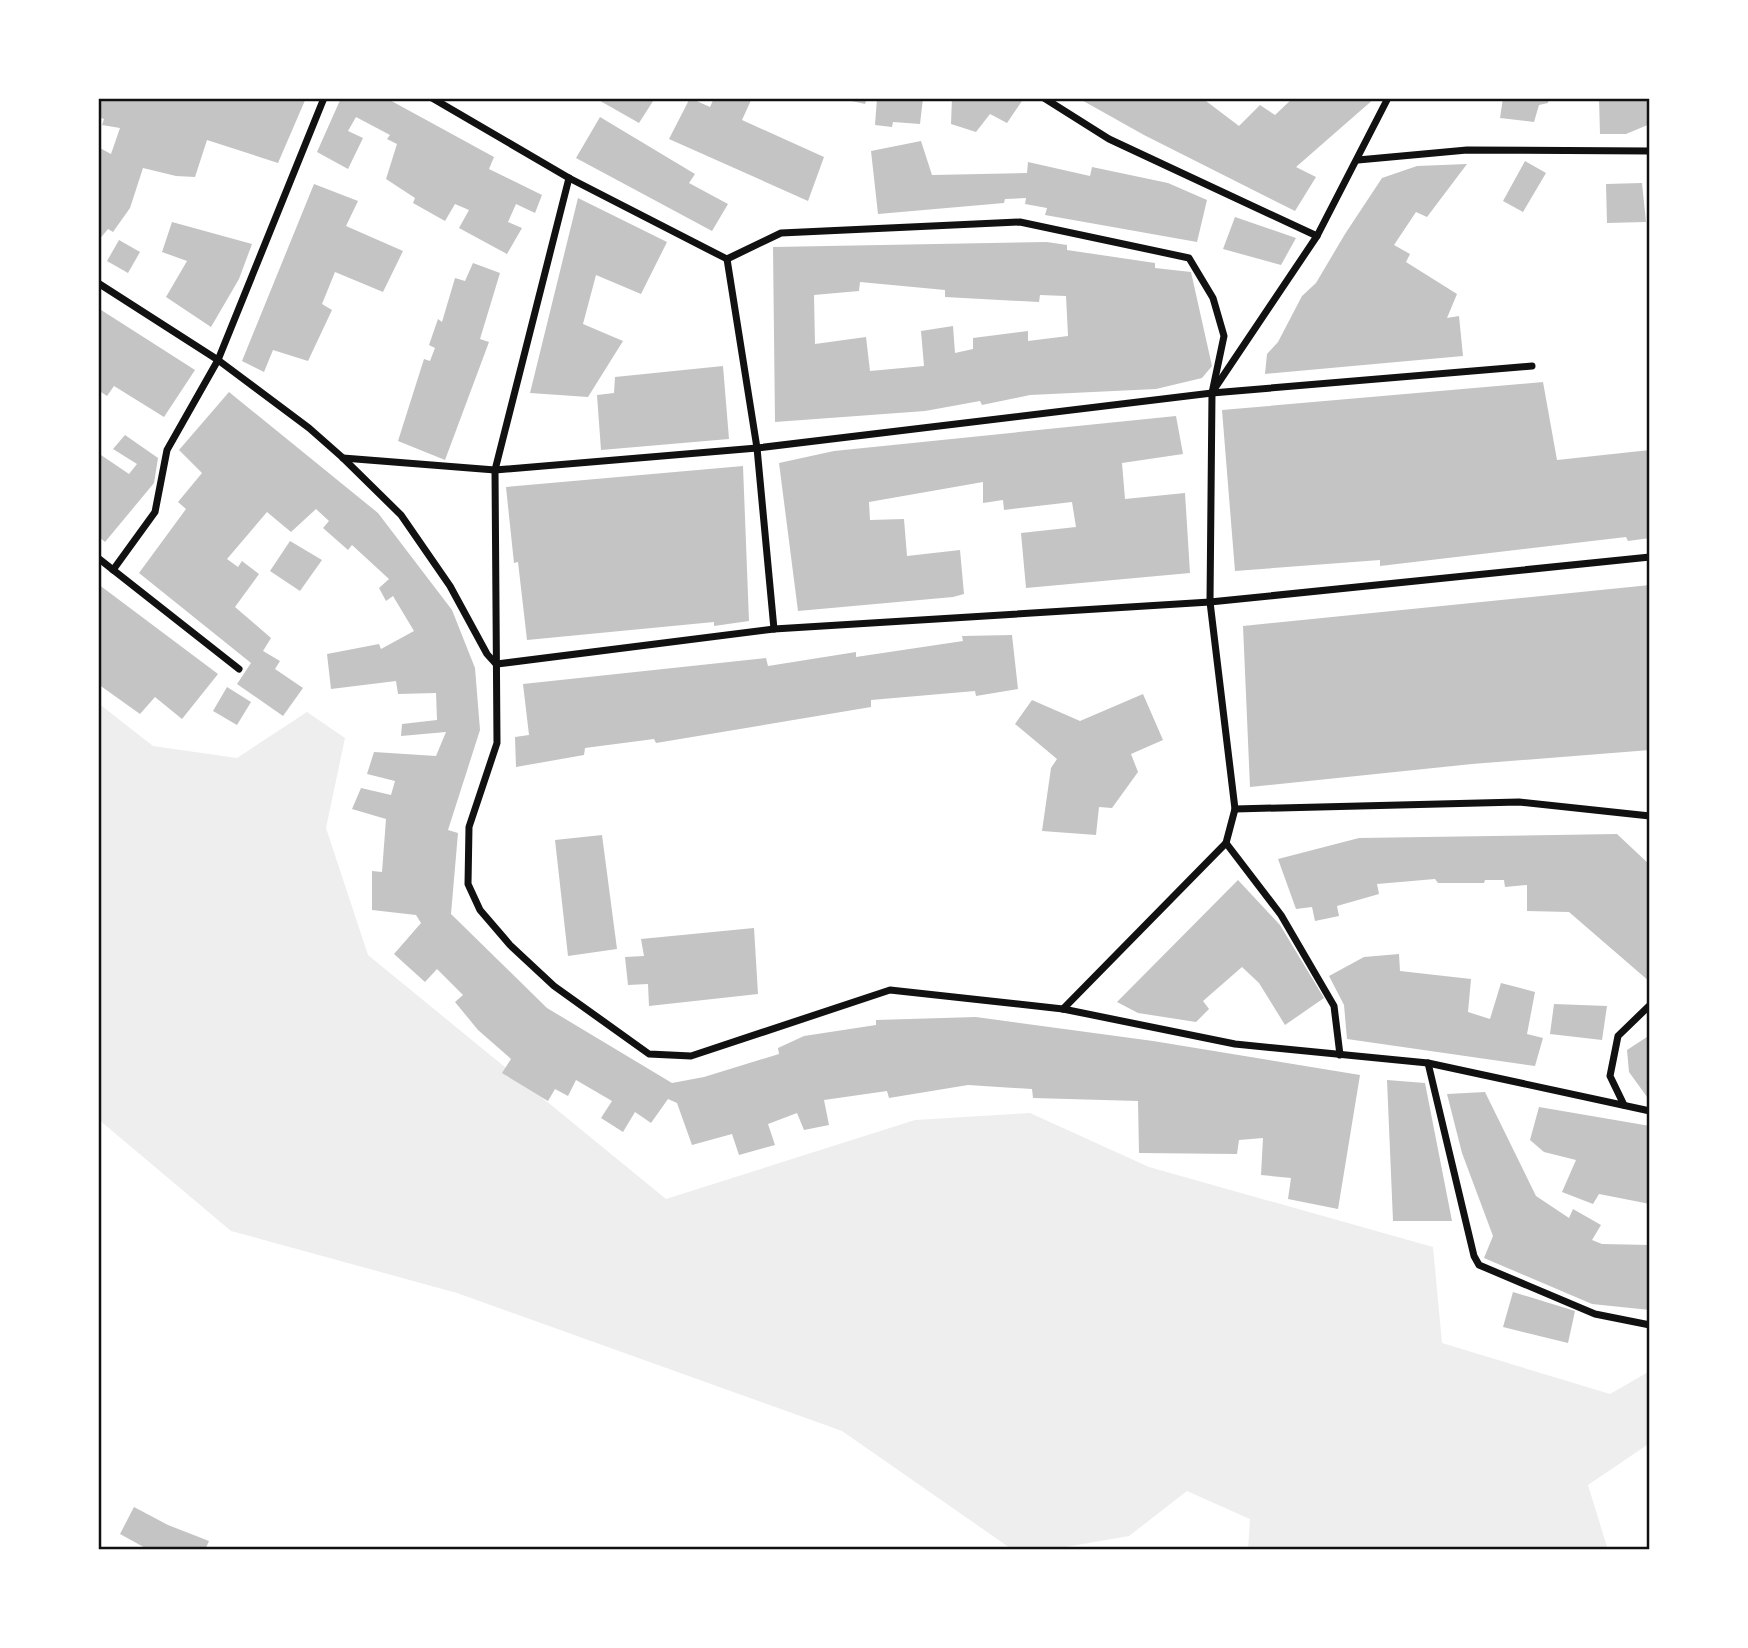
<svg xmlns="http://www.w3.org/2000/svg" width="1748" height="1648" font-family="'Fira Sans',sans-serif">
<rect width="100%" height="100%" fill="#fff"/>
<polygon fill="#eee" points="98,703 153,746 237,758 307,712 345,738 326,828 368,955 666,1199 915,1120 1030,1113 1149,1167 1433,1247 1442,1343 1610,1394 1650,1371 1650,1443 1588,1485 1608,1550 1248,1550 1250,1519 1187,1491 1129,1536 1048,1550 1013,1550 842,1431 457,1293 231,1231 98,1119"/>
<g fill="#c4c4c4" fill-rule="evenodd">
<polygon points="98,98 306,98 278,163 207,140 195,177 176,176 143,168 130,208 113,232 108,229 98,241 98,147 111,154 120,128 102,125 104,119 98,117"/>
<polygon points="341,98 386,98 494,157 489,169 542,195 535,213 516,204 508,222 522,228 507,254 459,228 469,210 455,204 445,221 413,203 415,198 386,179 397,144 387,139 390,135 356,117 348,131 363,138 348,169 317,152"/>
<polygon points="595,98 655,98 639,123"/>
<polygon points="690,98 710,107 714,98 752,98 742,120 824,157 808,201 669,139"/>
<polygon points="838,98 867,98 865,104"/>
<polygon points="877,98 923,98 920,124 893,122 892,127 875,125"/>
<polygon points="952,98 1024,98 1007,123 990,114 976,132 951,124"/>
<polygon points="1078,98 1202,98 1239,126 1260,105 1275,115 1293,98 1375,98 1296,167 1316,177 1295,211 1144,135"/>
<polygon points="1503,98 1549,98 1548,103 1539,105 1534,122 1500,118"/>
<polygon points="1607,98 1650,98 1650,124 1626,134 1600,134 1599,99"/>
<polygon points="600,117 695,174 689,183 728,204 712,231 576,158"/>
<polygon points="921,141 932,175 1027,173 1028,162 1090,176 1092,167 1168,183 1207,200 1197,242 1045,215 1047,208 1025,204 1026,198 1005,199 1004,203 878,214 871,151"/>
<polygon points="1525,161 1546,173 1523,212 1503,201"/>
<polygon points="1467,164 1427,217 1416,212 1394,245 1410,254 1406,262 1457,294 1447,318 1459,316 1463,356 1265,374 1267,354 1278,342 1302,296 1316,283 1345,234 1382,178 1417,166"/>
<polygon points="1642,183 1646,222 1607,223 1606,184"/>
<polygon points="314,184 358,201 346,226 403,251 383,292 335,272 322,304 332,310 308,361 273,350 264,372 242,361"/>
<polygon points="578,198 667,242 641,294 596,275 583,324 623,341 588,397 530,393"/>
<polygon points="1235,217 1296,238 1281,265 1223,249"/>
<polygon points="172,222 252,244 239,279 211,327 166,297 187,261 162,252"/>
<polygon points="119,240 140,252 128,273 107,261"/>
<path d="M1047,242L1067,245V250L1155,263V268L1191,272L1212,366L1202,378L1156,389L1030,395L982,405L980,401L925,411L775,422L773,247ZM860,282L945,290V297L1039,302L1040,295L1066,296L1068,336L1028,341V331L973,338V349L955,353L953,326L921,331L924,366L870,371L866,337L815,344L814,295L859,291Z"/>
<polygon points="473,263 500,273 480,339 489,342 445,460 398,441 424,359 430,361 435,348 429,345 438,319 442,322 455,278 465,281"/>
<polygon points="98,308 195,370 164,417 114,386 107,396 98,390"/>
<polygon points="723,366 729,439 601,450 597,395 614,393 615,377"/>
<polygon points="1543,382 1557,460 1650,450 1650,538 1628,541 1626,537 1380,566 1380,560 1235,571 1222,410"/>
<polygon points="229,392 378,513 452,610 475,668 480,730 448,830 458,833 451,914 547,1008 672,1083 704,1077 779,1054 778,1048 804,1036 876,1025 876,1020 976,1017 1153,1041 1360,1075 1338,1209 1288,1199 1291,1178 1261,1175 1263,1138 1239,1140 1237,1154 1139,1153 1138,1101 1033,1098 1032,1089 968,1085 889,1098 887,1091 824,1100 829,1125 804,1130 797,1113 768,1124 775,1145 739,1155 732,1134 692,1145 677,1103 668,1099 651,1123 635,1112 623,1132 601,1118 612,1101 576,1080 568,1096 555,1089 548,1101 502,1073 511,1059 478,1030 455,1002 463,995 437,969 425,982 394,954 421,923 416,915 372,910 372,871 382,872 386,819 352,809 361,788 391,795 395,781 367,774 374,752 436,756 446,732 401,736 402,724 437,720 436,693 398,694 396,681 331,689 327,654 379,644 381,649 414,631 393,596 386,601 379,588 389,579 352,545 348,550 323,528 329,521 316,509 291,532 267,512 227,559 238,567 242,561 259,574 235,607 271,638 263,651 280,661 275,669 303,688 283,716 237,684 251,663 139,573 186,509 178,502 202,473 179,450"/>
<polygon points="1176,416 1183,454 1122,463 1125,499 1185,493 1190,573 1026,588 1021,533 1076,527 1072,502 1004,510 1003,500 983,503 983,482 869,502 870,520 904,519 907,556 960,550 964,594 953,597 798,611 779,463 834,451"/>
<polygon points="125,435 158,458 154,483 105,542 98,536 98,453 129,474 137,464 113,449"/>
<polygon points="743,466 749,621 714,626 714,622 527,640 518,562 514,563 506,487"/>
<polygon points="290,541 322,560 300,591 270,571"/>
<polygon points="98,584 218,674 182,719 155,697 140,714 98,684"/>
<polygon points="1650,585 1650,750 1472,764 1250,787 1243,626"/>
<polygon points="1012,635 1018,689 976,696 975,691 871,700 871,707 656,743 654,739 585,748 584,755 516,767 515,737 529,735 523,684 766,658 768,666 856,652 856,657 963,641 962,636"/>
<polygon points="227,687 251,702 237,725 213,711"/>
<polygon points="1143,694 1163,740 1131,754 1138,772 1112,808 1099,807 1096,835 1042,831 1051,768 1057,759 1015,724 1032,700 1080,721"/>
<polygon points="1617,834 1650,865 1650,982 1569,912 1527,911 1527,885 1505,887 1504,880 1485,880 1484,883 1438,883 1435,879 1377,884 1379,894 1337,906 1339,916 1315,921 1312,907 1296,909 1278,859 1359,838"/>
<polygon points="602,835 617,949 568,956 555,840"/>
<polygon points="1238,880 1280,925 1324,998 1285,1025 1259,983 1242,967 1203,1001 1209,1009 1196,1022 1138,1013 1117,1002"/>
<polygon points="754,928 758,994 649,1006 648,984 628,985 625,957 644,956 641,939"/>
<polygon points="1399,954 1400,971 1471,979 1468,1012 1490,1019 1501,983 1535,992 1527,1034 1543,1038 1535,1066 1347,1039 1344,1005 1329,976 1364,957"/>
<polygon points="1554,1004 1607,1006 1602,1040 1550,1034"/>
<polygon points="1650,1035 1650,1101 1629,1072 1627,1050"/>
<polygon points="1387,1080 1425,1083 1452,1221 1393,1221"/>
<polygon points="1485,1092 1536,1196 1569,1218 1573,1209 1601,1225 1592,1240 1602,1244 1650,1245 1650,1310 1592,1304 1484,1258 1493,1236 1462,1153 1447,1094"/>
<polygon points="1539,1107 1650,1126 1650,1204 1599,1194 1593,1204 1562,1192 1576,1160 1544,1152 1530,1140"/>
<polygon points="1513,1292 1575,1311 1568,1343 1503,1327"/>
<polygon points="134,1507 168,1525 209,1541 205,1550 149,1550 120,1534"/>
</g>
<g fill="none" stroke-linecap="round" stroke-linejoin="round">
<g stroke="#111" stroke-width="7">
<polyline points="432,98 569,178 727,259 781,233 1020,222 1189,258 1213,298 1224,336 1212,393 1210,602 1235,809 1226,843 1063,1009"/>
<polyline points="1044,98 1109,139 1317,236"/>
<polyline points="1358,160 1467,150 1650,151"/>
<polyline points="569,178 495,470 497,743 469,827 468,884 480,910 510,945 554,986 649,1054 691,1056 890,990 1063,1009 1235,1044 1428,1063 1650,1111"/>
<polyline points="727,259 757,448 774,629"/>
<polyline points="98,283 218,360 309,428 343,458 401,515 450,586 487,654 496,664"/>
<polyline points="1215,388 1317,236 1388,98"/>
<polyline points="343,458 495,470 757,448 1212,393 1532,366"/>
<polyline points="98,558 239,669"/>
<polyline points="113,570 155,512 167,450 218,360 324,98"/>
<polyline points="497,664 774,629 1210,602 1650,557"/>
<polyline points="1235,809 1519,802 1650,816"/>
<polyline points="1226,843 1281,915 1334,1006 1340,1055"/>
<polyline points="1428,1063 1474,1256 1479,1265 1595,1314 1650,1325"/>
<polyline points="1624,1105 1610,1076 1618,1036 1650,1005"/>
</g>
</g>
<rect width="1748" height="1648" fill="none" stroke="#ffffff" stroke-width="200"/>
<rect x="100" y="100" width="1548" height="1448" fill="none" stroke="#111" stroke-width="2.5"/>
</svg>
